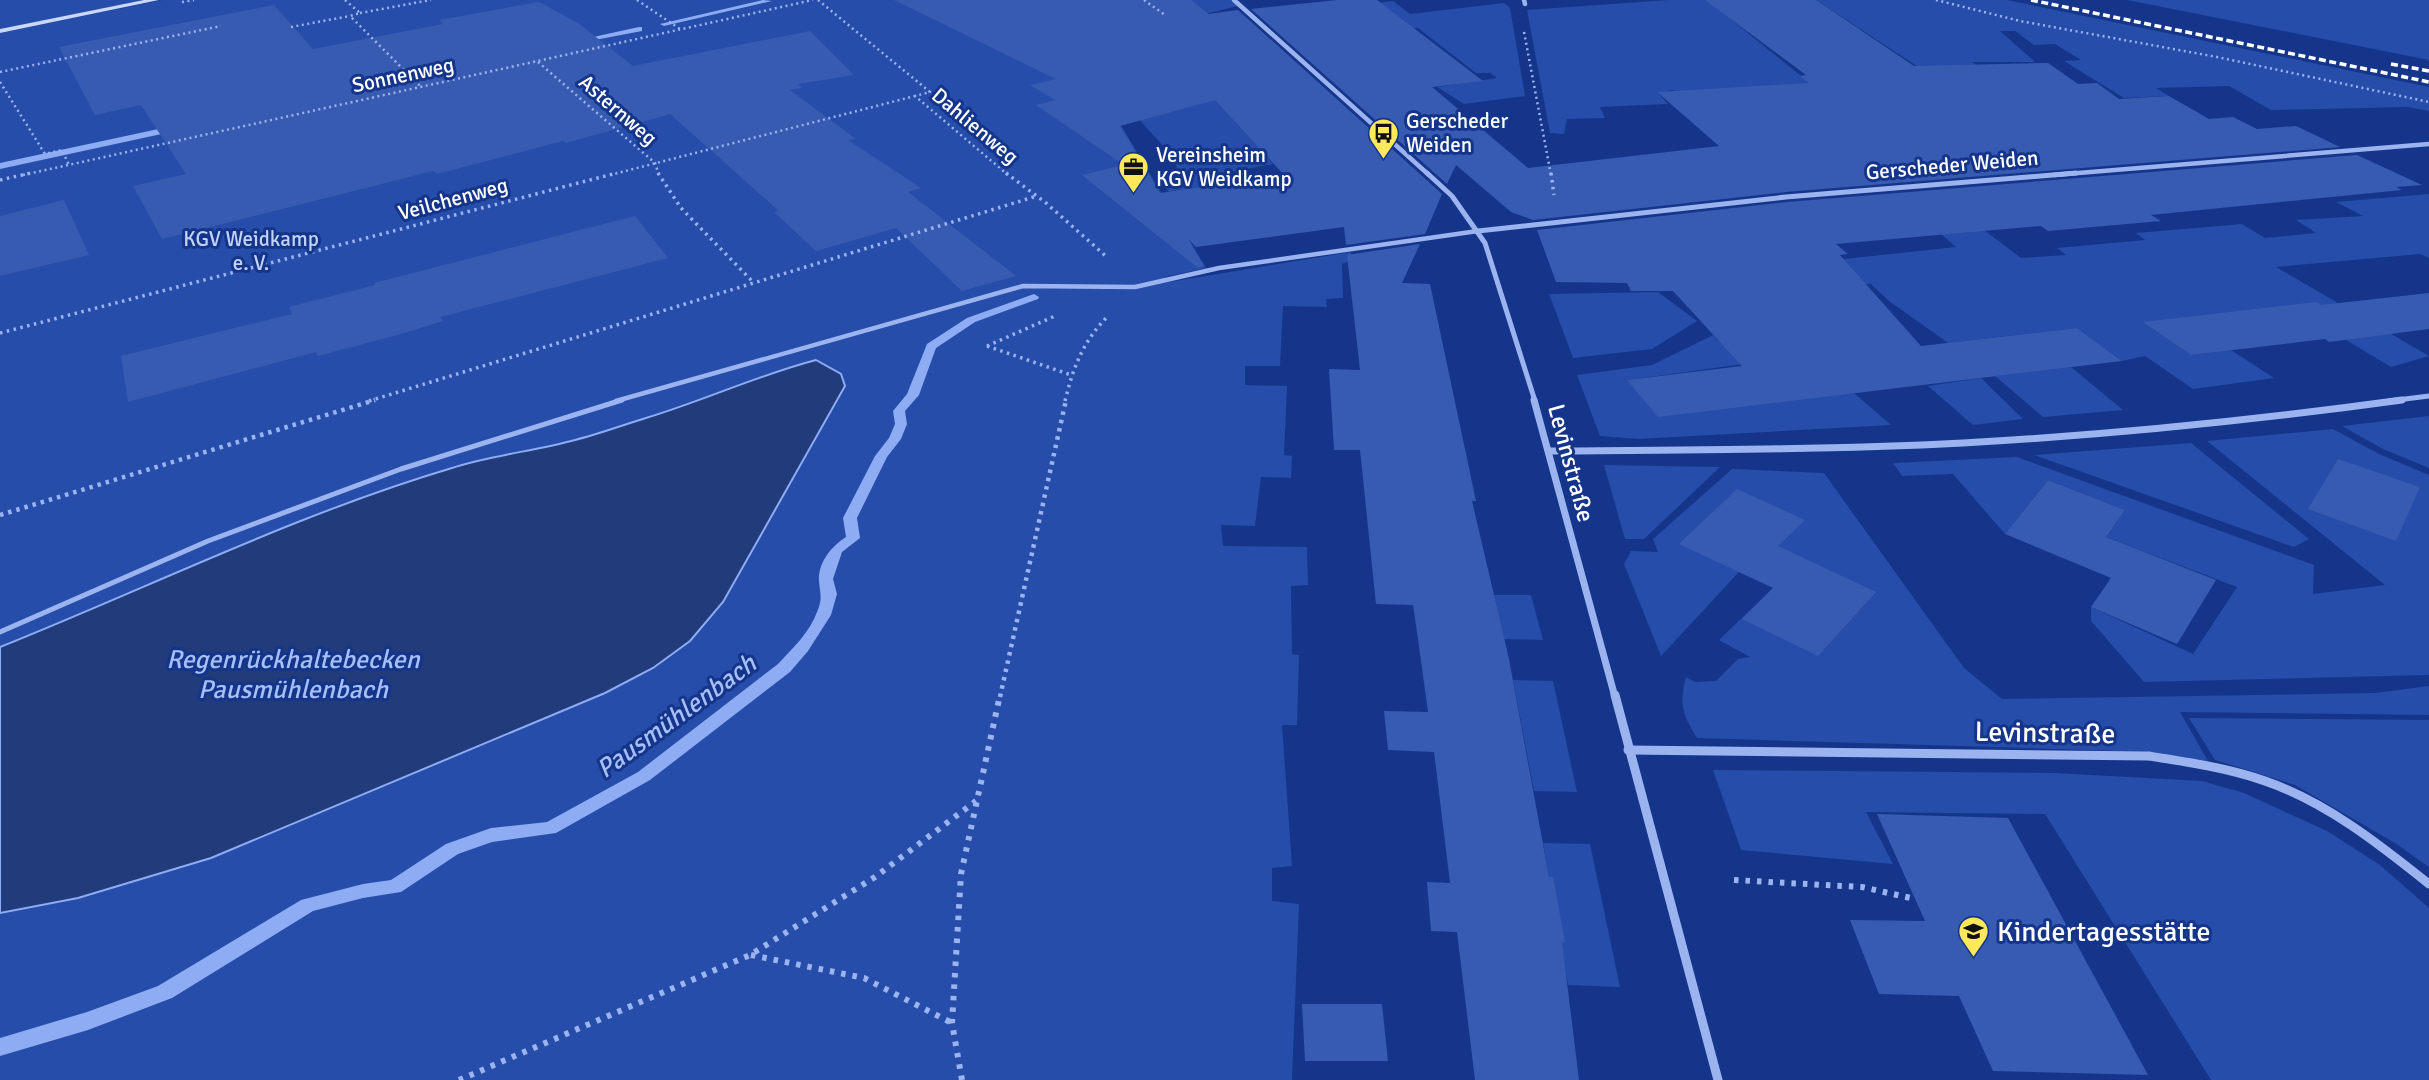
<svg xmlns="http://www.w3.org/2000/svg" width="2429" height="1080" font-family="Signika,sans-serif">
<rect width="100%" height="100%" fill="#14358a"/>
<g fill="#264da9">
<polygon points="0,0 147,0 0,29"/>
<polygon points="162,0 1232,0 1238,6 1205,14 1100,90 1206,268 1165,277 1169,282 1351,252 1351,260 1342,264 1343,298 1326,299 1327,307 1283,306 1280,366 1245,366 1245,385 1287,386 1284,455 1292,456 1291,478 1261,477 1255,526 1221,525 1223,546 1307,547 1308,585 1291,586 1292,654 1299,655 1297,725 1282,725 1292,866 1272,868 1272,901 1299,904 1292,1080 0,1080 0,33"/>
<polygon points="1668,0 1707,0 1842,109 1750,148 1674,90 1658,93 1668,104 1600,107 1605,118 1567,119 1564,134 1550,133 1527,10"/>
<polygon points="1816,0 2007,0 2429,87 2429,111 2408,107 2271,110 2229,86 2156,88 2169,96 2124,98 2064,61 2081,60 2055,44 2034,45 2015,31 2000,31 2035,62 1972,62 2040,114 1935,78"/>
<polygon points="2127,0 2429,0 2429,60"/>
<polygon points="1393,1 1410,14 1504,3 1510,8 1525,96 1464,104 1437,87 1497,78 1490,73 1476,73 1418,28 1393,31 1367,4"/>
<polygon points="1153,62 1298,146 1263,152 1273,164 1198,178 1225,212 1200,230 1155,175 1178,171 1173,157 1118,96"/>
<polygon points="2429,194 2429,258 2420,254 2276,267 2429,356 2391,367 2341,337 2144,322 2191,355 2231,350 2274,378 2193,389 2145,356 2122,361 2077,328 1948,343 1889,301 1871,284 1811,285 1732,271 1956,247 1934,228 1976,224 2021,258 2066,255 2057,248 2145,240 2136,233 2242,224 2265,238 2316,233 2296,220 2363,216 2336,202"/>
<polygon points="1658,292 1697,321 1652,349 1573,358 1549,294"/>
<polygon points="1713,335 1729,351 1859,348 1628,380 1658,416 1854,393 1891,425 1638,439 1600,436 1577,375 1652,365"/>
<polygon points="2071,367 2123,410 2043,417 1995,376"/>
<polygon points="1981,378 2023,419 1973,425 1928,386"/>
<polygon points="2429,416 2429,468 2383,449 2342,426"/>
<polygon points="2333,429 2379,454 2429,475 2429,675 2144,682 2091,621 2091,607 2193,654 2237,587 2106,537 2125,510 2048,480 2005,534 1953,474 1902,476 1893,463 2017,457 2314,565 2313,594 2385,585 2207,441"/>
<polygon points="2191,443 2309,539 2294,547 2034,455"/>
<polygon points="1604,465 1720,467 1644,539 1625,539"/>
<path d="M1732,469L1824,473L1964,668L2002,699L2375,693L2429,686V715L2180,712L2208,761L2153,752L1697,738C1682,713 1679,705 1686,677L1695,682L1716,681L1738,659L1750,657L1719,640L1775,586L1739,572L1661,656L1624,564L1631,551L1658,552L1653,539Z"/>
<polygon points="1492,595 1531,595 1543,640 1502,639"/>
<polygon points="1513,680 1553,681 1577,792 1534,791"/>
<polygon points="2189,718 2429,720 2429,867 2395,843 2295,785 2215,760"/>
<polygon points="1713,770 2054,773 2202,781 2244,793 2327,831 2380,865 2429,908 2429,1080 2211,1080 2045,814 1866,812 1893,864 1741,850"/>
<polygon points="1543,843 1590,844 1620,987 1568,985"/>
</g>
<path fill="#223b7a" stroke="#8dacf3" stroke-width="2" d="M816,360L841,374L845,386L723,602L690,641L653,668L605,693L211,858L78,898L0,913V647C150,587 297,514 452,468C492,455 535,451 575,440C599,434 623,425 646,418C703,401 758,375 816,360Z"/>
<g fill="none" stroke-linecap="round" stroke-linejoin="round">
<g fill="#8dacf3" fill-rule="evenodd">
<polygon points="763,0 772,1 664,26 660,24"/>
<polygon points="639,27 642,27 642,31 579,43 575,41"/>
<polygon points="177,125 181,128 180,130 0,169 0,163"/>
<path d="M1034,294L1039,297L1038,299L975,322L936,348L919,395L905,411L907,424L901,439L887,457L857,518L860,538L842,552L833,579L837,594L831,615L808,651L790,672L650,780L556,833L492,842L458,854L401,892L363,898L313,911L172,998L88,1030L0,1056V1038L87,1012L158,986L301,900L363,884L391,880L446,844L491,828L547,822L638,772L778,664C792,649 810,632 817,612C823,598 820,594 819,581C818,562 832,546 846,537L843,518L875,456L889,438L895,424L893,411L907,394L927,344L967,318Z"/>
</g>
</g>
<g fill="#385bb2" fill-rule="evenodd">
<path d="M894,0H1191L1208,14L1238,10L1442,194L1425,234L1346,245L1344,227L1196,247L1188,239L1204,266L1198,268L1082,175L1124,165L1036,105L1055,100L1030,85L1056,79ZM1215,100L1284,175L1160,193L1120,126Z"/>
<polygon points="1337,0 1377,0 1483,81 1432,87 1528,168 1719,146 1657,92 1809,83 1800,76 1806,75 1705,0 1816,0 1914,66 2048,63 2078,84 2097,83 2119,99 2169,96 2209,119 2233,117 2257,129 2296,126 2340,147 1786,192 1533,220 1511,212 1456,165 1447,184 1251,9"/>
<polygon points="539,2 578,23 633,66 810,31 854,75 798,84 802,88 790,90 856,139 848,140 921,188 908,192 1016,276 962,291 896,228 816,251 774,212 779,211 670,114 566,143 563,141 437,174 433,171 162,239 133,186 186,174 141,105 95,115 59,47 274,5 313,49 443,24 439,20"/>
<polygon points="2357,155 2422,185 2396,187 2402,190 2151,215 2161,221 2048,231 2041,226 1836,244 1848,254 1840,255 1921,346 2077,328 2122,361 1658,417 1627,380 1742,366 1673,291 1631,291 1627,283 1556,282 1537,230 1787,202"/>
<polygon points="64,200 89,255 0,276 0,216"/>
<polygon points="635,216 668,258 440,317 443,321 401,334 318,356 316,352 128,402 121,356 292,314 289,307 375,285 374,283"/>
<polygon points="1420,244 1402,283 1430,284 1476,501 1472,501 1509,659 1549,877 1553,877 1565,942 1562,942 1579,1080 1475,1080 1457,932 1431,931 1427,882 1450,883 1434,752 1388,750 1384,711 1428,712 1418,639 1413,605 1376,604 1360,450 1334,450 1329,369 1360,370 1347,255"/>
<polygon points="2429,293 2429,329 2329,342 2325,339 2191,355 2143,322 2317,302 2321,305"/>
<polygon points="2338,459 2420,487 2396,541 2308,509"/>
<polygon points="2048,480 2125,510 2106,537 2216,580 2177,644 2091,607 2111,578 2005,534"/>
<polygon points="1737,489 1805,520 1778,546 1876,592 1818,656 1742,619 1773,588 1679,544"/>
<polygon points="1877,814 2008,818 2148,1075 1993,1071 1959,996 1879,994 1850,920 1925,921"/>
<polygon points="1302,1004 1382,1004 1388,1061 1305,1061"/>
</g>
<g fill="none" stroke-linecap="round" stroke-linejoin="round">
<g stroke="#9bb4f0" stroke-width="2.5" stroke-dasharray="2 3.5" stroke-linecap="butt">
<polyline points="345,0 360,13 350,16 420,86"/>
<polyline points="637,0 680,29"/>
<polyline points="818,0 930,92 915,96 1008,175"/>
<polyline points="1144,0 1165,15"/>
<polyline points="1936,0 2020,21 2217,57 2429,102"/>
<polyline points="182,2 194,0"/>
<polyline points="360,13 431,0"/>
<polyline points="291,27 350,16"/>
<polyline points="1524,32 1551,175"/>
<polyline points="538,62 655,163 659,175"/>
<polyline points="0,72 221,26"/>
<polyline points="0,82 45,154 62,150 69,165"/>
<polyline points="23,175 813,0"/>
<polyline points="610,175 915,96"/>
</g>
<g stroke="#9bb4f0" stroke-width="3.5" stroke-dasharray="2.5 4.5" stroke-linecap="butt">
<polyline points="658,173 681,208 753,282"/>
<polyline points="1006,173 1046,203 1108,258"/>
<polyline points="1551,173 1554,195"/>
<polyline points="0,180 31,173"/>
<polyline points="0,333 617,173"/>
<polyline points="987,346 1055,316"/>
<polyline points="987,346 1071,375"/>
<polyline points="369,401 1037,196"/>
<path d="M1065,401C1073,368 1083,341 1108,316"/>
</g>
<g stroke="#9bb4f0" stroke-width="4.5" stroke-dasharray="3.5 5" stroke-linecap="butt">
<polyline points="0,515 375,400"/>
<polyline points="1000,697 1066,400"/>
</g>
<g stroke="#9bb4f0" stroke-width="6" stroke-dasharray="4.5 7" stroke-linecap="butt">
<polyline points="1734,880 1862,887 1915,899"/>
<polyline points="751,955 864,978 952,1023"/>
<polyline points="459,1080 750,955 875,877 976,801"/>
<polyline points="962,1080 952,1023 961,874 1000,695"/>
</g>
<polyline stroke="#9bb4f0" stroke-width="4.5" points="616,401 1023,286 1135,287 1219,268 1478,231"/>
<polyline stroke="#9bb4f0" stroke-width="5" points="0,632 208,541 401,469 622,400"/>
<g stroke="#9bb4f0" stroke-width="4.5">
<polyline points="1234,0 1429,175"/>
<polyline points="1524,0 1525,4"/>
<polyline points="2054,175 2429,144"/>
</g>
<g stroke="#9bb4f0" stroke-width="5">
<polyline points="1427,173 1452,196 1485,243 1535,401"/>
<polyline points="1478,231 1786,197 2076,173"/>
<polyline points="2389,401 2429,396"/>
</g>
<g stroke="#9bb4f0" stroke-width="7">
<polyline points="1534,400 1615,697"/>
<path d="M1549,451C1687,450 1825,450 1963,443C2110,435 2256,420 2402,400"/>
</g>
<g stroke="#9bb4f0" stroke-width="9">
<polyline points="1615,695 1718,1080"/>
<path d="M1628,750L2149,756C2188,762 2228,768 2265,781C2326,802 2379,844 2429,884"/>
</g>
<polygon fill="#c9d7fb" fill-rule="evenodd" points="144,0 159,0 0,33 0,29"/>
<g stroke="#fff" stroke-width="3.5" stroke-dasharray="7 3.5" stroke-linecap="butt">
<polyline points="2031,0 2429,82"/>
<polyline points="2391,64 2429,71"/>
</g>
</g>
<defs>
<symbol id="bus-pin" viewBox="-11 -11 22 30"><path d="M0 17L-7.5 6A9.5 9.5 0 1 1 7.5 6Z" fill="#ffe95a" stroke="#14358a"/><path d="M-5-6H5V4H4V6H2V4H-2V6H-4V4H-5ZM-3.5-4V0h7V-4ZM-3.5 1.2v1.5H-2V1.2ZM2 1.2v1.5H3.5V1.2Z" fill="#111"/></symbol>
<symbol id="office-pin" viewBox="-11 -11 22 30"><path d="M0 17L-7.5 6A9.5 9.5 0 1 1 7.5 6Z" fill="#ffe95a" stroke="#14358a"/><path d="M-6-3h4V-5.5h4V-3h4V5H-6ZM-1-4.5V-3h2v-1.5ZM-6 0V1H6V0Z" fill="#111"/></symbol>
<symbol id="school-pin" viewBox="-11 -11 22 30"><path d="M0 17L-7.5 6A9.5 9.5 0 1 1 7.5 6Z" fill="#ffe95a" stroke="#14358a"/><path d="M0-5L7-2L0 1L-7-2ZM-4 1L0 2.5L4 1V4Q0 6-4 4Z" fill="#111"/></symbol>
</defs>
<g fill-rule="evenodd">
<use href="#bus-pin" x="1366" y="116" width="35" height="47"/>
<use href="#office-pin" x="1116" y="150" width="35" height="47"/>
<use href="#school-pin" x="1956" y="914" width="35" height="47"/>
</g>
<g text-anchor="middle" stroke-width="6" stroke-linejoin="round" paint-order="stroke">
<g font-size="21" fill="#fff" stroke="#14358a">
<text transform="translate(403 75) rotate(-12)" y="7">Sonnenweg</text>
<text transform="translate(618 110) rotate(41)" y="7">Asternweg</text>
<text transform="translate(975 126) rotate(40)" y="7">Dahlienweg</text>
<text transform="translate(1952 165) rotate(-5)" y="7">Gerscheder Weiden</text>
<text transform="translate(453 199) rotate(-15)" y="7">Veilchenweg</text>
</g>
<g font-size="21" fill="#fff" stroke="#14358a" text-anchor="start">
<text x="1406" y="128">Gerscheder<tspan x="1406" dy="24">Weiden</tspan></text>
<text x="1156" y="162">Vereinsheim<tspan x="1156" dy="24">KGV Weidkamp</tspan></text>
</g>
<g font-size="21" fill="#c1d3fb" stroke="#14358a">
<text x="251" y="246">KGV Weidkamp<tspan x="251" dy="24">e. V.</tspan></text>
</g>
<g font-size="24" fill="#fff" stroke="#14358a">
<text transform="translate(1571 463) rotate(75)" y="8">Levinstraße</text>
</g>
<g font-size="26" font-style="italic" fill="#a7bff7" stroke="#14358a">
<text x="293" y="668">Regenrückhaltebecken<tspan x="293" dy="30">Pausmühlenbach</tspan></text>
<text transform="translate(676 716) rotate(-36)" y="9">Pausmühlenbach</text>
</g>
<g font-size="28" fill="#fff" stroke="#14358a">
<text transform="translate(2045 732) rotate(1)" y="10">Levinstraße</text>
</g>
<g font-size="28" fill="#fff" stroke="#14358a" text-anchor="start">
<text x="1997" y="941">Kindertagesstätte</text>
</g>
</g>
</svg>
